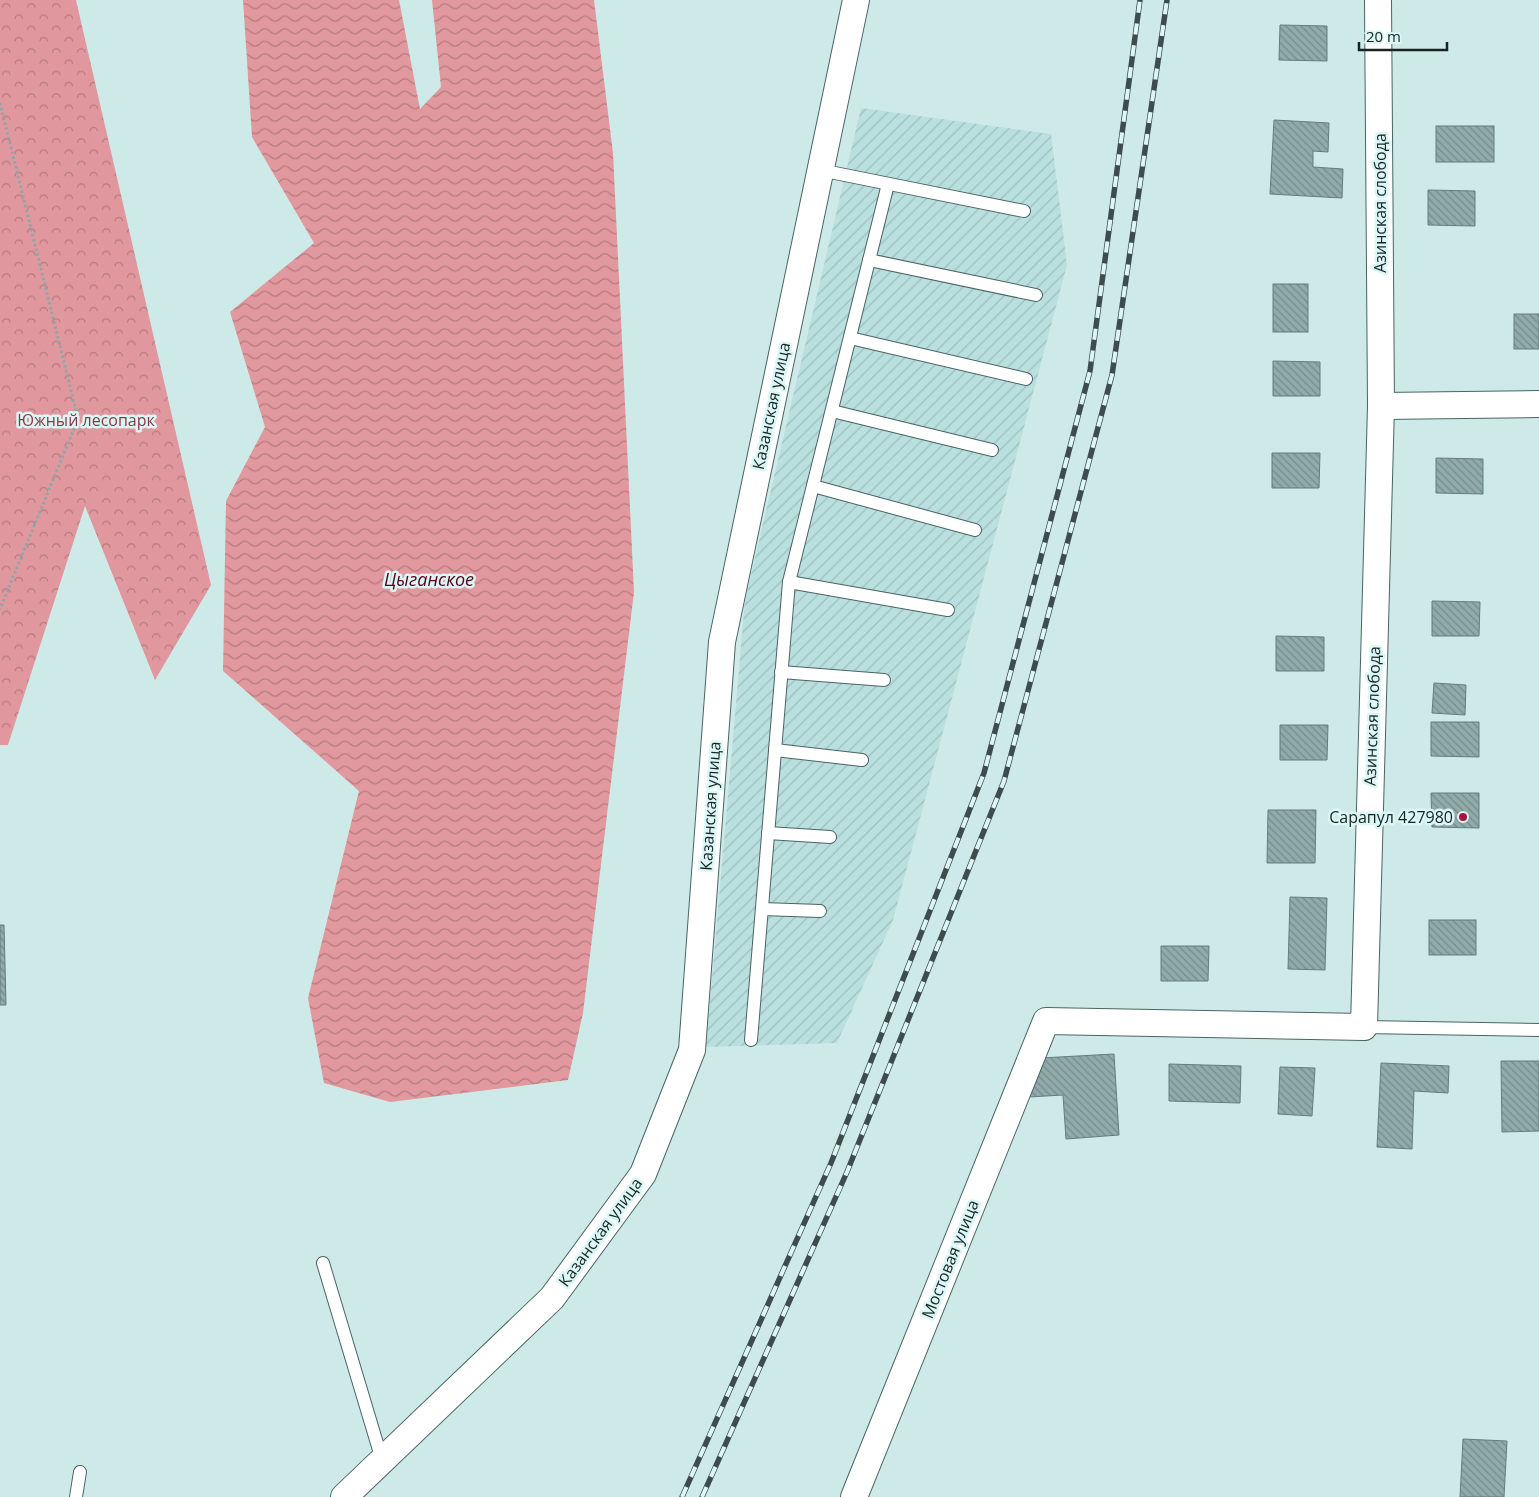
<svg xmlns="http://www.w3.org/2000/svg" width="1539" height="1497" font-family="'Open Sans',sans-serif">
<defs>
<pattern id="industrial-furrows" width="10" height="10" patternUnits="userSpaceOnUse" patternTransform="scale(1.25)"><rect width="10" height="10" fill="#b9dfde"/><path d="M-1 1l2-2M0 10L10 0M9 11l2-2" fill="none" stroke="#9ebfbe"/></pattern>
<pattern id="forest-crowns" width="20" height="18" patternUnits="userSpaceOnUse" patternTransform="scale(1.25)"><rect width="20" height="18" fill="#e1979e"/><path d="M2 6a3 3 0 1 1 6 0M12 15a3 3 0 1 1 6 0" fill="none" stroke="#b57b80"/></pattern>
<pattern id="water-waves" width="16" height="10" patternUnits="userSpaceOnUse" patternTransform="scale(1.25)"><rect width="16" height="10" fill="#e1989e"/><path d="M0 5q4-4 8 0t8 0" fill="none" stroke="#b57c80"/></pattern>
<pattern id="building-back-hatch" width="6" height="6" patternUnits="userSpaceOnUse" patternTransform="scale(1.25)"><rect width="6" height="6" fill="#90abaa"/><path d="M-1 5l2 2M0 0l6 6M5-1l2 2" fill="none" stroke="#758b8a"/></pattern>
</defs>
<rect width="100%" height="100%" fill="#cdeae9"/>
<polygon fill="url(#industrial-furrows)" points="861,108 1051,134 1067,265 893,920 837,1043 706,1047 745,600"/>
<polygon fill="url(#forest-crowns)" points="0,0 76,0 211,585 155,680 85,506 8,745 0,745"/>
<polygon fill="url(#water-waves)" points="243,0 399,0 420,109 441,87 432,0 594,0 613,153 634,592 583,1013 568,1080 390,1102 324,1083 308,998 359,791 223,671 226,501 265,427 230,312 314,243 252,137"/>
<g fill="url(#building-back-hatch)" stroke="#637d7c">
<polygon points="1280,25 1327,26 1327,61 1279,60"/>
<polygon points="1274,120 1329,123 1328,152 1313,151 1313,167 1343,169 1342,198 1270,194"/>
<rect x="1436" y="126" width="58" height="36"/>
<polygon points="1428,190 1475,191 1475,226 1428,225"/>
<rect x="1273" y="284" width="35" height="48"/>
<rect x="1514" y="314" width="25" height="35"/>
<polygon points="1273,361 1320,362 1320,396 1273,396"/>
<polygon points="1272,453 1320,453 1319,488 1272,488"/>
<polygon points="1436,458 1483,459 1483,494 1436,493"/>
<polygon points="1432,601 1480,602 1479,636 1432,636"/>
<polygon points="1276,636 1324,637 1324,671 1276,671"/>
<polygon points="1434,683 1466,685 1465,715 1432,713"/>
<polygon points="1431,722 1479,722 1479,757 1431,756"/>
<polygon points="1280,725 1328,725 1327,760 1280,760"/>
<polygon points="1431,793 1479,793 1479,828 1432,827"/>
<polygon points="1268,810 1316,810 1315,863 1267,863"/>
<polygon points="1290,897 1327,898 1325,970 1288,969"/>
<rect x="1429" y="920" width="47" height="35"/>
<polygon points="0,925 4,925 6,1005 0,1005"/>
<polygon points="1161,946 1209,946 1208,981 1161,981"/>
<polygon points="1114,1054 1119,1135 1066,1139 1063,1095 1029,1097 1041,1058"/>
<polygon points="1501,1061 1539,1061 1539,1131 1502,1132"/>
<polygon points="1381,1063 1449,1066 1448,1093 1414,1091 1412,1149 1377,1147"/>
<polygon points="1169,1064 1241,1066 1240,1103 1169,1101"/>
<polygon points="1280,1067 1315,1068 1312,1116 1278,1114"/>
<polygon points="1463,1439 1507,1441 1504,1497 1460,1497"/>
</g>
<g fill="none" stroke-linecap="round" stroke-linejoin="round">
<defs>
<g id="lane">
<polyline points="820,170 1024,211"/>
<polyline points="869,260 1036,295"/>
<polyline points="850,338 1026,379"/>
<polyline points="832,411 992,450"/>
<polyline points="813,486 975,530"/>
<polyline points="789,582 948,610"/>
<polyline points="781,672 884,680"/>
<polyline points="775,750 862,760"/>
<polyline points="768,833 830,837"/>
<polyline points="762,909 820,911"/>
<polyline points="1364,1027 1539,1030"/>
<polyline points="751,1040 789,582 888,184"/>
<polyline points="323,1263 382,1460"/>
<polyline points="76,1497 80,1472"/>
</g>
<g id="street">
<polyline points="1381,406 1539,404"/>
<polyline points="344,1497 552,1298 643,1174 692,1050 722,642 856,0"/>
<polyline points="854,1497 1046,1021 1364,1027 1381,406 1378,0"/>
</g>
</defs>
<use href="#lane" stroke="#4a6463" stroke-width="14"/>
<use href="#street" stroke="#4a6463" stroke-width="28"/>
<polyline stroke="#90a7a6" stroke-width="3" stroke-dasharray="2.5 2.5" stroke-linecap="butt" points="0,103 78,419 0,609"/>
<use href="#lane" stroke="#fff" stroke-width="12"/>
<use href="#street" stroke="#fff" stroke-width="26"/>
<defs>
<g id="rail">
<polyline points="682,1497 831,1163 984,773 1090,371 1140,0"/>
<polyline points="702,1497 847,1172 1004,781 1112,375 1167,0"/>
</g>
</defs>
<use href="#rail" stroke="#3e4d4c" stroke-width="5.5"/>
<use href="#rail" stroke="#daf7f6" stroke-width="4" stroke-dasharray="11" stroke-linecap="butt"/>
</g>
<circle fill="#a9133d" stroke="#daf7f6" stroke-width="2" cx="1463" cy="817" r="5"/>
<g text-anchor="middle" stroke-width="5" stroke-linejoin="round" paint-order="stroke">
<g font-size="16" fill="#182322" stroke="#daf7f6">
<text transform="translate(1380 203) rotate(-90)" y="6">Азинская слобода</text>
<text transform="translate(771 406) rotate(-78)" y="6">Казанская улица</text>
<text transform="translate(1372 716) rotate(-88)" y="6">Азинская слобода</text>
<text transform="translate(710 806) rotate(-86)" y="6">Казанская улица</text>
<text transform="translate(600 1232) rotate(-54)" y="6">Казанская улица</text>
<text transform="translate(950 1259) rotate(-68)" y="6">Мостовая улица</text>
</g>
<g font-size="16" fill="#8d3644" stroke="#daf7f6">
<text x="86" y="426">Южный лесопарк</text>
</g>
<g font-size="16" fill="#182322" stroke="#daf7f6" text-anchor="end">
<text x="1453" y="823">Сарапул 427980</text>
</g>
<g font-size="18" font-style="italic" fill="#58001a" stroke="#daf7f6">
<text x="429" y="586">Цыганское</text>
</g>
</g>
<path d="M1359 42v8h88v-8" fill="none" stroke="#182322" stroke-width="2.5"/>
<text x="1366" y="42" font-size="15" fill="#182322" stroke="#daf7f6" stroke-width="4" paint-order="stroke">20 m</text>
</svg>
